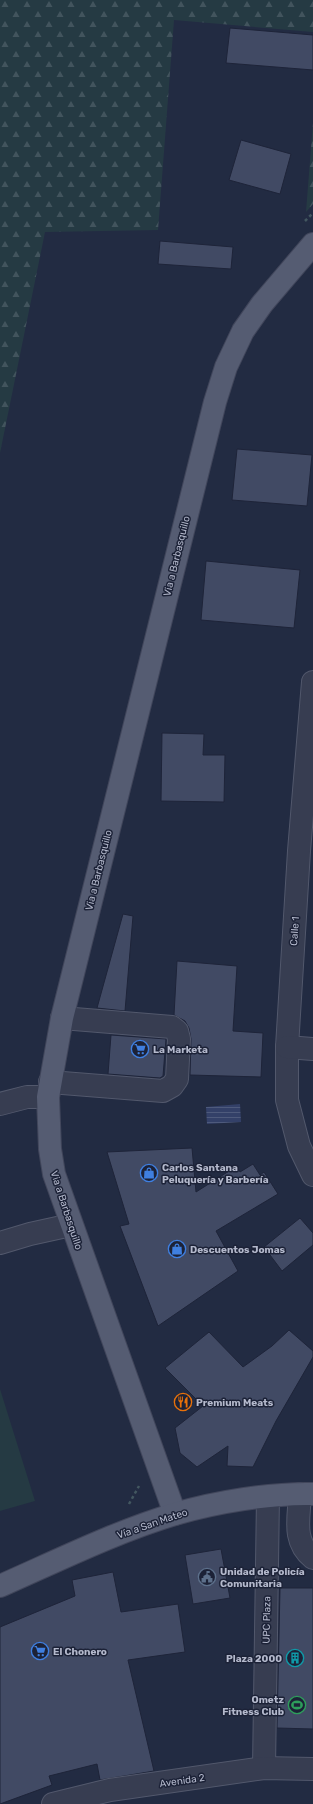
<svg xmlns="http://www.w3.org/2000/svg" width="313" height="1804" font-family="Rubik,sans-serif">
<defs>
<pattern id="forest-firs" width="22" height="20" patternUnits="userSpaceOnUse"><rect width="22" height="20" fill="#253a43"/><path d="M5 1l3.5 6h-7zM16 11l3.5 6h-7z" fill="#42545d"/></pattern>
<pattern id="water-rules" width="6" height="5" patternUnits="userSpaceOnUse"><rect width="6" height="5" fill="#334068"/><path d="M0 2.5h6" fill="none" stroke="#4e5a7c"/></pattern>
</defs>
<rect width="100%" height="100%" fill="#222b42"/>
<g fill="url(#forest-firs)">
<polygon points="0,0 313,0 313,32 174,20 158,230 45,232 0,453"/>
<polygon points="313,123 313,204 306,212"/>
</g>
<polygon fill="#253a43" points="0,1389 35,1501 0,1511"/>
<polygon fill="url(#water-rules)" points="240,1104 241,1122 207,1124 206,1107"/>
<g fill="#414a64" stroke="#1e2439">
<polygon points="230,28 313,35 313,70 226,63"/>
<polygon points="241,140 291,154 280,194 229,180"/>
<polygon points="160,241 233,247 231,269 158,264"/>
<polygon points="237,449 312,455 307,506 232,500"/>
<polygon points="206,561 300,570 294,628 201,620"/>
<polygon points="162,733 204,734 203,755 225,755 224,802 161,801"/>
<polygon points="123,914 133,916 125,1011 97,1008"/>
<polygon points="177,961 237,966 233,1031 263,1033 261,1077 190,1075 191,1039 189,1028 185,1021 174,1015"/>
<polygon points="111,1035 166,1039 163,1076 160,1078 108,1074"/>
<polygon points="192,1148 196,1192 237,1166 240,1172 253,1164 260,1175 264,1172 278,1194 216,1231 238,1271 158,1326 120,1226 129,1224 107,1152"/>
<polygon points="300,1218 313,1233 313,1245 282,1271 264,1247"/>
<polygon points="289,1330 313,1351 313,1357 276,1421 253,1467 227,1466 228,1446 197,1467 180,1453 175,1428 203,1406 165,1368 209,1332 243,1367 272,1346"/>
<polygon points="221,1549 230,1598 193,1604 185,1555"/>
<polygon points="113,1572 121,1612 178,1604 185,1652 128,1660 154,1771 100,1780 97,1764 49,1776 52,1785 0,1804 0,1627 75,1596 72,1580"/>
<polygon points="280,1588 313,1588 313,1729 277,1728"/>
</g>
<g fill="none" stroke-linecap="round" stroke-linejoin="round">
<defs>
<g id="minor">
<polyline points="313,682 299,851 287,1047 287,1100 299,1146 313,1175"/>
<polyline points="287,1047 313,1049"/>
<polyline points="50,1082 163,1091 172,1086 177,1079 179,1039 177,1031 172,1027 62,1018"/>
<polyline points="0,1104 27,1097 48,1097"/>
<polyline points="0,1243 30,1234 71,1225"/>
<path d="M300,1494C299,1518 292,1541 313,1558"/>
<polyline points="264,1768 268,1497"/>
<polyline points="53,1804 110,1790 264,1768 313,1769"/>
</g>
<g id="major">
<polyline points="175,1514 54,1174 50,1149 48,1097 62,1018 215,402 226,367 243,331 262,304 313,244"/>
<path d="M0,1586C57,1561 115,1532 175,1514C216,1502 270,1493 313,1494"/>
</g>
</defs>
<use href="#minor" stroke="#52586c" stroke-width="24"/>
<use href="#major" stroke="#41465b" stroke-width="24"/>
<g stroke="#435760" stroke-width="2.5" stroke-dasharray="3 3" stroke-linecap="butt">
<polyline points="305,221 313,213"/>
<polyline points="129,1504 139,1486"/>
</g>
<use href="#minor" stroke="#373d51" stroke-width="22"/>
<use href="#major" stroke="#555c72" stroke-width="22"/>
</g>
<defs>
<symbol id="supermarket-ring" viewBox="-11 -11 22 22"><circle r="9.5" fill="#1c2237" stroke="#3f7fe0" stroke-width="1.5"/><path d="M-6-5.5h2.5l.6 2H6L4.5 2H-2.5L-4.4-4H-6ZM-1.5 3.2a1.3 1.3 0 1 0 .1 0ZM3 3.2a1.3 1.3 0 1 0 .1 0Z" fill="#3f7fe0"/></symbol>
<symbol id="shop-ring" viewBox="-11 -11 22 22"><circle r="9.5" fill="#1c2237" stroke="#3f7fe0" stroke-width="1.5"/><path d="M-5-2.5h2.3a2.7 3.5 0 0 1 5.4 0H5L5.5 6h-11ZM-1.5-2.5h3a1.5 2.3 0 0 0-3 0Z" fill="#3f7fe0"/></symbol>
<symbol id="restaurant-ring" viewBox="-11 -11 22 22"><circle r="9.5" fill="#1c2237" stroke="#e8710a" stroke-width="1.5"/><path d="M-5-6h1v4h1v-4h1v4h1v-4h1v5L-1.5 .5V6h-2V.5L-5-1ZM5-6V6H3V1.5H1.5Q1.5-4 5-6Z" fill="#e8710a"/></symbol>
<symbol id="civic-ring" viewBox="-11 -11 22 22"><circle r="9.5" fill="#1c2237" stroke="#5c6f8a" stroke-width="1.5"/><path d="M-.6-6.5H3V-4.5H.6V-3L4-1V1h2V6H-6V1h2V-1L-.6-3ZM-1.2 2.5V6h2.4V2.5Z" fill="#5c6f8a"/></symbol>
<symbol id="building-ring" viewBox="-11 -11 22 22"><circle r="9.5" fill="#1c2237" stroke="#0f9aa8" stroke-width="1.5"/><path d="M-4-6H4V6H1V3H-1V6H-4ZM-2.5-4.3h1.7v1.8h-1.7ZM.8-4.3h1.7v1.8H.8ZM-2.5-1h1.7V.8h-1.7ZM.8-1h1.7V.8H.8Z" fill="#0f9aa8"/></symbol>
<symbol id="stadium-ring" viewBox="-11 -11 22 22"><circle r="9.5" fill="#1c2237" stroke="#2e9e5b" stroke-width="1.5"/><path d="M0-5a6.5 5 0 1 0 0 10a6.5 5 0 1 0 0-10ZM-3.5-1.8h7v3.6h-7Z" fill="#2e9e5b"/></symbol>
</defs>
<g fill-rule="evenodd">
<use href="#supermarket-ring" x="130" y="1039" width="20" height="20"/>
<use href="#shop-ring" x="139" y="1163" width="20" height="20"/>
<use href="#shop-ring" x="167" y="1239" width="20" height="20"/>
<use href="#restaurant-ring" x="173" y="1392" width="20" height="20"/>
<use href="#civic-ring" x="197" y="1567" width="20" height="20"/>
<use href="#supermarket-ring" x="30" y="1641" width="20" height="20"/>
<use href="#building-ring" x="285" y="1648" width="20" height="20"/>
<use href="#stadium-ring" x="287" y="1695" width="20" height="20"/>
</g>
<g text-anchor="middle" stroke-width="3" stroke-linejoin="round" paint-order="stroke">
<g font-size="10" fill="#b4b9cc" stroke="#1c2237">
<text transform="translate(176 556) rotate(-76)" y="4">Via a Barbasquillo</text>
<text transform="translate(98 870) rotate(-76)" y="4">Via a Barbasquillo</text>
<text transform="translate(294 931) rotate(-86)" y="4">Calle 1</text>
<text transform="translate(67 1210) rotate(72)" y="4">Via a Barbasquillo</text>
<text transform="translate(152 1523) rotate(-19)" y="4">Vía a San Mateo</text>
<text transform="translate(266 1620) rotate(-89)" y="4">UPC Plaza</text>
<text transform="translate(182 1780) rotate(-8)" y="4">Avenida 2</text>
</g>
<g font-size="10" font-weight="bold" fill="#b4b9cc" stroke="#1c2237" text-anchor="start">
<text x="153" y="1053">La Marketa</text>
<text x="162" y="1171">Carlos Santana<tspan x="162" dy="12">Peluquería y Barbería</tspan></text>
<text x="190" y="1253">Descuentos Jomas</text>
<text x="196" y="1406">Premium Meats</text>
<text x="220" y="1575">Unidad de Policía<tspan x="220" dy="12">Comunitaria</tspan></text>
<text x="53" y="1655">El Chonero</text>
<text x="282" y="1662" text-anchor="end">Plaza 2000</text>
<text x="284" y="1703" text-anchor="end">Ometz<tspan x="284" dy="12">Fitness Club</tspan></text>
</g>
</g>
</svg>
